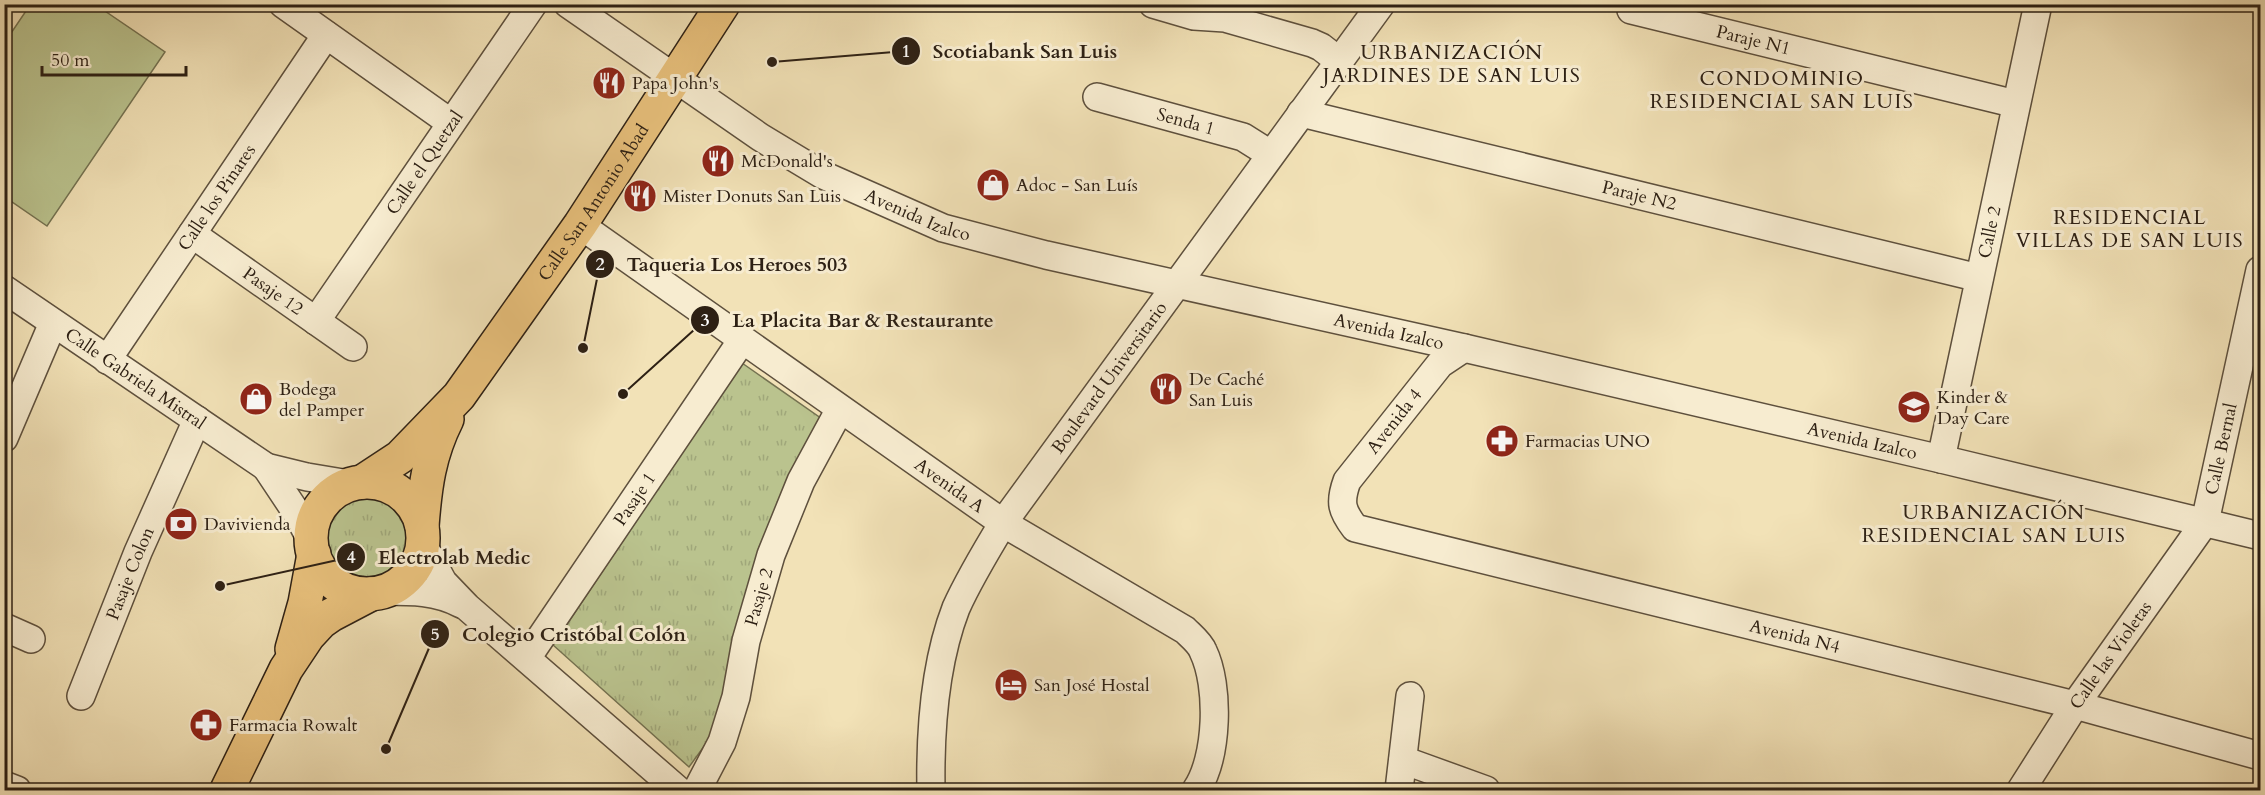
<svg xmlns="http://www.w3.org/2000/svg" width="2265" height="795" font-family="Cardo,serif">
<defs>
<pattern id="park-tufts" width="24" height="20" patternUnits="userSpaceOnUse" patternTransform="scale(1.5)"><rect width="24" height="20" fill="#bac38e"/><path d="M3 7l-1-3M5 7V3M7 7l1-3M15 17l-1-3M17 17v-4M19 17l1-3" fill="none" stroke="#a0a77a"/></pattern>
</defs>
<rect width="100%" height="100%" fill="#f2e2b7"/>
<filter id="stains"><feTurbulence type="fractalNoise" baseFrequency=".00333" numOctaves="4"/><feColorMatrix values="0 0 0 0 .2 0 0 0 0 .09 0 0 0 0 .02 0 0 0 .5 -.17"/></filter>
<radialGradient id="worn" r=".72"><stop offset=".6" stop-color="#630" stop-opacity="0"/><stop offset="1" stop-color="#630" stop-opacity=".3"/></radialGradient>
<g fill="url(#park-tufts)" stroke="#747251" stroke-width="1.5">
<polygon points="742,363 825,421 713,734 689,767 553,645"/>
<circle cx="367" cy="537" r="46"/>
</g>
<polygon fill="#bac38e" stroke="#747251" stroke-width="1.5" points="30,5 96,5 165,52 47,226 5,197 5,42"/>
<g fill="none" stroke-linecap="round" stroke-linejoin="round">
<defs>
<g id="minor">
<polyline points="283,4 451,123"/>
<path id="s1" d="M568,4L760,137L823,175L943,228L1046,255L1464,348L1941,459L2260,536"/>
<polyline points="1153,4 1194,16 1225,18 1312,43 1321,47 1339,61"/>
<path id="s2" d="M1631,10L2016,104"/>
<path id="s3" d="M1097,97L1243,137L1270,154"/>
<path id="s4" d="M1301,113L1979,278"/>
<path id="s5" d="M580,225L1003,523L1185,630C1191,636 1200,643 1203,651C1220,686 1218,758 1196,790"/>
<path id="s6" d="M192,234L353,347"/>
<path id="s7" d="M4,289L266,467L307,477L349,484"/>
<path id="s8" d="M316,321L533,4"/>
<path id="s9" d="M1464,348L1440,364L1347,481C1339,503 1342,511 1355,528L2075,705L2260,756"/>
<path id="s10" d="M107,360L326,35"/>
<polyline points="4,438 53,323"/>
<path id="s11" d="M1941,459L2038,4"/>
<polyline points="266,467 298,515 311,540"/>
<polyline points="422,543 443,582 467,607 678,790"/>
<path d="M384,591C411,591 437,591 461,604"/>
<polyline points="4,627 31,639"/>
<path id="s12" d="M527,658L742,340"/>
<path id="s13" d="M81,696L138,552L197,420"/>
<polyline points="1403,760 1486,790"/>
<polyline points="4,785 17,790"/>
<path id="s14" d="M697,790L722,742L736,697L746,641L771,555L801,481L840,409"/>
<path id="s15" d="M931,790C930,731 934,665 956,608C969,579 986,551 1003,523L1381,4"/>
<polyline points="1399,790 1410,696"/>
<path id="s16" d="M2021,790L2075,705L2205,522L2260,270"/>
</g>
<g id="major">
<path id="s17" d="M362,482L400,457L459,396L580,225L723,4"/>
<circle cx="367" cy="538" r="56"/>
<path d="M422,526C425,486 429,455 447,419"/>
<polyline points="292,649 305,603 314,554"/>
<polyline points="227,790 286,669 308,636 321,622 331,615 371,594"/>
</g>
</defs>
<use href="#minor" stroke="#5e503d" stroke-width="30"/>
<use href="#major" stroke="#2d2014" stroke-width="36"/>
<use href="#minor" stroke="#f7ecd0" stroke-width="27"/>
<use href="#major" stroke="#e9c17c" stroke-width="33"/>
</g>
<defs>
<symbol id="restaurant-disc" viewBox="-11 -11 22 22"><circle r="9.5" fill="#8f2418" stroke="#f7ecd0"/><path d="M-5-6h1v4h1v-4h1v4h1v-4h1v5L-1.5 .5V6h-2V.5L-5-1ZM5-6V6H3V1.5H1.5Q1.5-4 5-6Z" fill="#fff"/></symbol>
<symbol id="shop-disc" viewBox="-11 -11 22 22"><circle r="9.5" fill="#8f2418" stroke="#f7ecd0"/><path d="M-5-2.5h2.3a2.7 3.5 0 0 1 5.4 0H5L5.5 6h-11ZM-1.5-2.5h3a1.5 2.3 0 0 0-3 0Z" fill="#fff"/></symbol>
<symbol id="school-disc" viewBox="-11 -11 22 22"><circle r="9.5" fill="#8f2418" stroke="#f7ecd0"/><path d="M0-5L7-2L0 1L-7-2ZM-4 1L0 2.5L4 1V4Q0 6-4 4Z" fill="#fff"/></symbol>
<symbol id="pharmacy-disc" viewBox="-11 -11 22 22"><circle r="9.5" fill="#8f2418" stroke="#f7ecd0"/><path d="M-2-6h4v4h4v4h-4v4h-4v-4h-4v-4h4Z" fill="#fff"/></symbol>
<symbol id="bank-disc" viewBox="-11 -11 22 22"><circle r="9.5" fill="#8f2418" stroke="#f7ecd0"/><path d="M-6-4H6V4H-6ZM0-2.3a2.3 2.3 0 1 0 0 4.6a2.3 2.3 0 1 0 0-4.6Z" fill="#fff"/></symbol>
<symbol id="hotel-disc" viewBox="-11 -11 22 22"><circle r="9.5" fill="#8f2418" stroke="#f7ecd0"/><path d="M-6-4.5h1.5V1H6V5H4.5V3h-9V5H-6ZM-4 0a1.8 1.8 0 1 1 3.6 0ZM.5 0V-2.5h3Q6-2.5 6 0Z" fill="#fff"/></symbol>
</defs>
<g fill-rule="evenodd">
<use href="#restaurant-disc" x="590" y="64" width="38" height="38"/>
<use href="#restaurant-disc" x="699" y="142" width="38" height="38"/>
<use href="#shop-disc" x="974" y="166" width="38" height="38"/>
<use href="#restaurant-disc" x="621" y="177" width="38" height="38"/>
<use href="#restaurant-disc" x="1147" y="370" width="38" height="38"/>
<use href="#shop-disc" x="237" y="380" width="38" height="38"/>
<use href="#school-disc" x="1895" y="388" width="38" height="38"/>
<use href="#pharmacy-disc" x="1483" y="422" width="38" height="38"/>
<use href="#bank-disc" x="162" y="505" width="38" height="38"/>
<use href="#hotel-disc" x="992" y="666" width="38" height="38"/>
<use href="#pharmacy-disc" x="187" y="706" width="38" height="38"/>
</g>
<g text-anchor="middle" stroke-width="6" stroke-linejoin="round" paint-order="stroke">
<g font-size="18" fill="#2d2014" stroke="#f7ecd0">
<text dy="6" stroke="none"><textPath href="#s2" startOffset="126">Paraje N1</textPath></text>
<text dy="6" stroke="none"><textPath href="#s3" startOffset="92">Senda 1</textPath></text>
<text dy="6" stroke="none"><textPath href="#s8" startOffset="192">Calle el Quetzal</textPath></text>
<text dy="6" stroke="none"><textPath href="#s4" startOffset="348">Paraje N2</textPath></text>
<text dy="6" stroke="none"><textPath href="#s10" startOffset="196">Calle los Pinares</textPath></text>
<text dy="6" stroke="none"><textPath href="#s17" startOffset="366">Calle San Antonio Abad</textPath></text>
<text dy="6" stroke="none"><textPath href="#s1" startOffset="410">Avenida Izalco</textPath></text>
<text dy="6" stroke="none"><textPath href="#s11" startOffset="232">Calle 2</textPath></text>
<text dy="6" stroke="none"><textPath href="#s6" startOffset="99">Pasaje 12</textPath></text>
<text dy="6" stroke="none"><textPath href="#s1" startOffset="896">Avenida Izalco</textPath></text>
<text dy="6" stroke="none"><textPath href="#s15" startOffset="462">Boulevard Universitario</textPath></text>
<text dy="6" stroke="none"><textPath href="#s7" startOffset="159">Calle Gabriela Mistral</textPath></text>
<text transform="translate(1394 421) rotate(-52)" y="6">Avenida 4</text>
<text dy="6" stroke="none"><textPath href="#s1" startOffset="1382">Avenida Izalco</textPath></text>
<text dy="6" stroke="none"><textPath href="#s16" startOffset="400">Calle Bernal</textPath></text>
<text dy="6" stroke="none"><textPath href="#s5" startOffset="452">Avenida A</textPath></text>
<text dy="6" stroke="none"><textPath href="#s12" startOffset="192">Pasaje 1</textPath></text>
<text dy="6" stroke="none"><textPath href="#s13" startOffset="132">Pasaje Colon</textPath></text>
<text dy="6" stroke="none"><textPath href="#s14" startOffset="204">Pasaje 2</textPath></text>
<text dy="6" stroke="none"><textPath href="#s9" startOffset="682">Avenida N4</textPath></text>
<text dy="6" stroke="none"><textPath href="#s16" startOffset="162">Calle las Violetas</textPath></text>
</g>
<g font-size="18" fill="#2d2014" stroke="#f7ecd0" text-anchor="start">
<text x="632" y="89">Papa John's</text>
<text x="741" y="167">McDonald's</text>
<text x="1016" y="191">Adoc - San Luís</text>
<text x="663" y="202">Mister Donuts San Luis</text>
<text x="1189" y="385">De Caché<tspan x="1189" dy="21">San Luis</tspan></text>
<text x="279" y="395">Bodega<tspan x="279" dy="21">del Pamper</tspan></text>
<text x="1937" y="403">Kinder &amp;<tspan x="1937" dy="21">Day Care</tspan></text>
<text x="1525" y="447">Farmacias UNO</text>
<text x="204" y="530">Davivienda</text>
<text x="1034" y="691">San José Hostal</text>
<text x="229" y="731">Farmacia Rowalt</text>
</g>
<g font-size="20" letter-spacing="1.5" fill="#2d2014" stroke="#f7ecd0">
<text x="1452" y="59">URBANIZACIÓN<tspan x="1452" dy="23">JARDINES DE SAN LUIS</tspan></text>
<text x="1782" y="85">CONDOMINIO<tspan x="1782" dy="23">RESIDENCIAL SAN LUIS</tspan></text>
<text x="2130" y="224">RESIDENCIAL<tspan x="2130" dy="23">VILLAS DE SAN LUIS</tspan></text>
<text x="1994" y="519">URBANIZACIÓN<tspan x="1994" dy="23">RESIDENCIAL SAN LUIS</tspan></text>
</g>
</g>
<path fill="none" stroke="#2d2014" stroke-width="2" d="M772 62L906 51M583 348L600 264M623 394L705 320M220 586L351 557M386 749L435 634"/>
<g fill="#2d2014" stroke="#f7ecd0" stroke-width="2">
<circle cx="772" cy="62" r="6"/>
<circle cx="583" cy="348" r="6"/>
<circle cx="623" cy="394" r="6"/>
<circle cx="220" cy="586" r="6"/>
<circle cx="386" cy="749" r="6"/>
<circle cx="906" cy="51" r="15"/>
<circle cx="600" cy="264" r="15"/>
<circle cx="705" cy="320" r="15"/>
<circle cx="351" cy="557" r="15"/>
<circle cx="435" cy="634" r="15"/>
</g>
<g font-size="18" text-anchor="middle" font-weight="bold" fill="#fff">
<text x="906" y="57">1</text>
<text x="600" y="270">2</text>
<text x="705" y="326">3</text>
<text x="351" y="563">4</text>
<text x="435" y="640">5</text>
</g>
<g font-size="20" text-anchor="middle" font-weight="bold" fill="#2d2014" stroke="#f7ecd0" stroke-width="6" stroke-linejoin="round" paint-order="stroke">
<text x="1025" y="58">Scotiabank San Luis</text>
<text x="737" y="271">Taqueria Los Heroes 503</text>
<text x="863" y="327">La Placita Bar &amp; Restaurante</text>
<text x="454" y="564">Electrolab Medic</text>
<text x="574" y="641">Colegio Cristóbal Colón</text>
</g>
<rect width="2265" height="795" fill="none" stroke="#f2e2b7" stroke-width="24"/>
<rect x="6" y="6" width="2253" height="783" fill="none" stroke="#2d2014" stroke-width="3"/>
<rect x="12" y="12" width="2241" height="771" fill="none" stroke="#2d2014" stroke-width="1.5"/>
<path d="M42 66v9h144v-9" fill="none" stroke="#2d2014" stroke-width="3"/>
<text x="51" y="66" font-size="18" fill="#2d2014" stroke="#f7ecd0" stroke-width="4.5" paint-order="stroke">50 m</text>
<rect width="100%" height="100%" filter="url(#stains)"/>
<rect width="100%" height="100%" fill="url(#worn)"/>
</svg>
